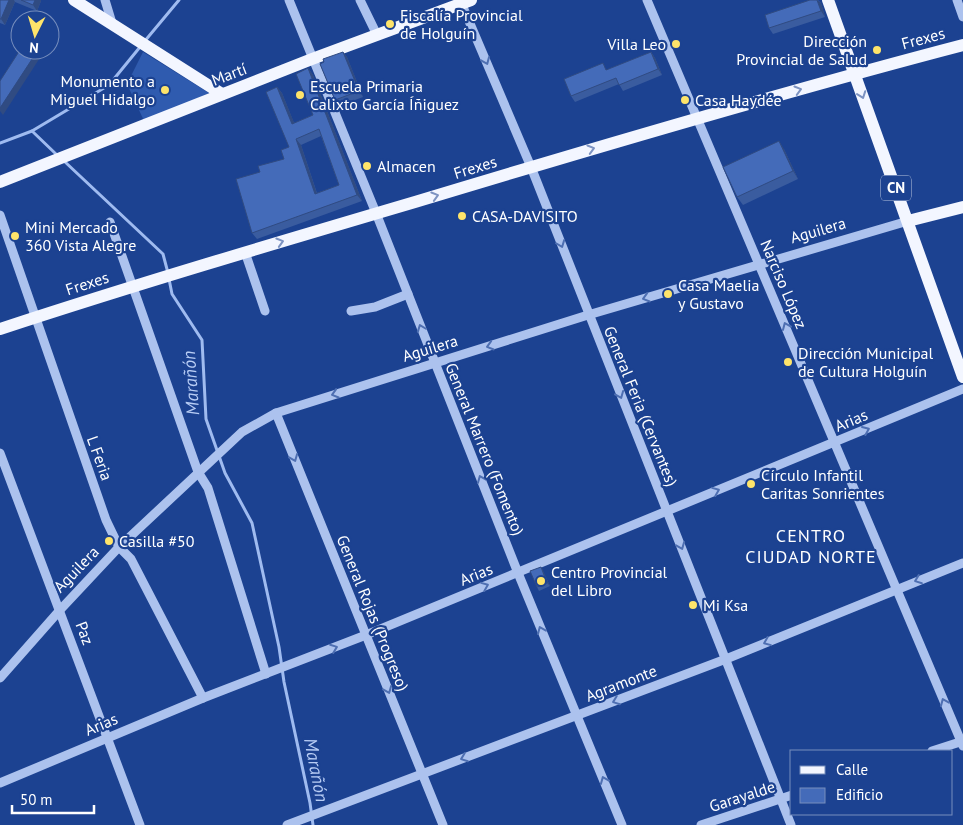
<svg xmlns="http://www.w3.org/2000/svg" width="963" height="825" font-family="'PT Sans',sans-serif">
<rect width="100%" height="100%" fill="#1c4291"/>
<polygon fill="#2f5baf" points="143,52 209,93 145,123 127,84"/>
<g fill="none" stroke-linecap="round" stroke-linejoin="round">
<g stroke="#9fbbf0" stroke-width="3">
<polyline points="144,42 179,0"/>
<polyline points="32,131 57,155"/>
<polyline points="0,143 32,131 109,85 140,47"/>
<polyline points="64,161 163,254 168,273"/>
<polyline points="169,279 172,294 202,340 206,419 225,473 252,523 279,647 284,682 310,803 313,825"/>
</g>
<g stroke="#acc2ee" stroke-width="9">
<polyline points="105,0 112,23"/>
<polyline points="289,0 376,213 518,573 622,825"/>
<polyline points="360,0 377,35"/>
<polyline points="460,0 531,167 791,825"/>
<polyline points="647,0 963,746"/>
<polyline points="957,0 963,17"/>
<polyline points="0,215 106,520 119,547 131,559 203,698"/>
<polyline points="110,222 198,472 208,488 266,674"/>
<polyline points="245,252 265,311"/>
<polyline points="351,311 375,307 408,294"/>
<polyline points="276,413 443,825"/>
<polyline points="0,453 140,825"/>
<polyline points="0,678 60,610 119,547 242,432 276,413 588,315 908,221"/>
<polyline points="932,751 963,741"/>
<polyline points="0,783 203,698 366,635 963,389"/>
<polyline points="287,825 726,659 963,563"/>
<polyline points="701,825 792,795"/>
</g>
<g stroke="#f3f6ff" stroke-width="12">
<polyline points="74,0 222,94"/>
<polyline points="828,0 963,377"/>
<polyline points="0,182 312,59 471,0"/>
<polyline points="908,221 963,207"/>
<path d="M0,329C137,284 276,243 415,202C597,147 779,93 963,45"/>
</g>
</g>
<g fill="#3a5c9f" fill-rule="evenodd">
<polygon points="0,0 41,0 41,1 37,11 15,2 5,25 0,23"/>
<polygon points="810,0 818,0 821,3 825,17 773,34 769,28"/>
<polygon points="343,52 347,57 363,97 339,106 335,100"/>
<polygon points="651,52 655,58 662,75 623,91 619,84 575,102 571,96 607,70"/>
<path d="M308,68L313,75L362,201L257,239L252,233L260,172L284,159L289,147L277,87L282,93L294,123L313,115ZM321,136L339,185L317,193L301,145Z"/>
<polygon points="784,149 798,179 743,205 737,197"/>
<polygon points="541,567 543,571 550,586 539,591 537,587"/>
</g>
<g fill="#304b82">
<polygon points="9,0 14,0 15,2 5,25 1,19"/>
<polygon points="35,0 41,0 41,1 37,11 33,5"/>
<polygon points="817,0 821,3 825,17 821,11"/>
<polygon points="38,50 41,50 43,53 3,115 0,111 0,108"/>
<polygon points="343,52 347,57 363,97 359,91"/>
<polygon points="651,52 655,58 662,75 658,69"/>
<polygon points="308,68 313,75 362,201 357,195"/>
<polygon points="277,87 282,93 297,130 292,124"/>
<polygon points="296,139 301,145 319,200 315,194"/>
<polygon points="779,141 784,149 798,179 793,171"/>
<polygon points="541,567 543,571 550,586 547,583"/>
</g>
<g fill="#446bb9" stroke="#304b82" fill-rule="evenodd">
<polygon points="0,0 9,0 1,19 0,19"/>
<polygon points="21,0 35,0 33,5"/>
<polygon points="810,0 817,0 821,11 769,28 765,15"/>
<polygon points="20,50 38,50 0,108 0,81"/>
<polygon points="343,52 359,91 335,100 320,64 324,62 323,59"/>
<polygon points="651,52 658,69 619,85 616,78 571,96 564,79 603,63 606,70"/>
<path d="M308,68L357,195L252,233L236,179L260,172L258,166L284,159L281,150L289,147L266,92L277,87L292,124L313,115L296,74ZM319,129L339,185L315,194L296,139Z"/>
<polygon points="779,141 793,171 737,197 723,167"/>
<polygon points="541,567 547,583 537,587 530,571"/>
</g>
<defs><path id="oneway-chevron" d="M-2-3.5L2.5 0L-2 3.5" fill="none" stroke-width="1.6" stroke-linecap="round" stroke-linejoin="round" transform="scale(1.25)"/></defs>
<g stroke="#4e6fb2">
<use href="#oneway-chevron" transform="translate(486 61) rotate(67)"/>
<use href="#oneway-chevron" transform="translate(561 244) rotate(69)"/>
<use href="#oneway-chevron" transform="translate(646 298) rotate(163)"/>
<use href="#oneway-chevron" transform="translate(786 326) rotate(-113)"/>
<use href="#oneway-chevron" transform="translate(421 328) rotate(-111)"/>
<use href="#oneway-chevron" transform="translate(490 346) rotate(163)"/>
<use href="#oneway-chevron" transform="translate(335 394) rotate(163)"/>
<use href="#oneway-chevron" transform="translate(620 395) rotate(68)"/>
<use href="#oneway-chevron" transform="translate(866 430) rotate(-23)"/>
<use href="#oneway-chevron" transform="translate(294 458) rotate(68)"/>
<use href="#oneway-chevron" transform="translate(481 479) rotate(-112)"/>
<use href="#oneway-chevron" transform="translate(716 491) rotate(-22)"/>
<use href="#oneway-chevron" transform="translate(681 546) rotate(68)"/>
<use href="#oneway-chevron" transform="translate(918 580) rotate(159)"/>
<use href="#oneway-chevron" transform="translate(485 586) rotate(-22)"/>
<use href="#oneway-chevron" transform="translate(541 630) rotate(-113)"/>
<use href="#oneway-chevron" transform="translate(767 642) rotate(158)"/>
<use href="#oneway-chevron" transform="translate(334 648) rotate(-21)"/>
<use href="#oneway-chevron" transform="translate(388 690) rotate(68)"/>
<use href="#oneway-chevron" transform="translate(616 701) rotate(159)"/>
<use href="#oneway-chevron" transform="translate(944 702) rotate(-113)"/>
<use href="#oneway-chevron" transform="translate(464 758) rotate(159)"/>
<use href="#oneway-chevron" transform="translate(604 780) rotate(-112)"/>
</g>
<g stroke="#7d93c2">
<use href="#oneway-chevron" transform="translate(798 90) rotate(-16)"/>
<use href="#oneway-chevron" transform="translate(862 95) rotate(70)"/>
<use href="#oneway-chevron" transform="translate(591 149) rotate(-16)"/>
<use href="#oneway-chevron" transform="translate(435 196) rotate(-17)"/>
<use href="#oneway-chevron" transform="translate(280 242) rotate(-17)"/>
</g>
<g fill="#fee46a" stroke="#1c4291" stroke-width="2">
<circle cx="390" cy="24" r="5"/>
<circle cx="676" cy="44" r="5"/>
<circle cx="877" cy="50" r="5"/>
<circle cx="165" cy="90" r="5"/>
<circle cx="300" cy="95" r="5"/>
<circle cx="685" cy="100" r="5"/>
<circle cx="367" cy="166" r="5"/>
<circle cx="462" cy="216" r="5"/>
<circle cx="15" cy="236" r="5"/>
<circle cx="668" cy="294" r="5"/>
<circle cx="788" cy="362" r="5"/>
<circle cx="751" cy="484" r="5"/>
<circle cx="109" cy="541" r="5"/>
<circle cx="541" cy="581" r="5"/>
<circle cx="693" cy="605" r="5"/>
</g>
<g text-anchor="middle" stroke-width="4.5" stroke-linejoin="round" paint-order="stroke">
<rect fill="#1c4291" stroke="#bbc6de" stroke-width="1" x="881" y="175.5" width="30" height="25" rx="4"/>
<g font-size="15" font-weight="bold" fill="#fff">
<text x="896" y="193">CN</text>
</g>
<g font-size="16" fill="#fff" stroke="#1c4291" text-anchor="start">
<text x="400" y="21">Fiscalía Provincial<tspan x="400" dy="18">de Holguín</tspan></text>
<text x="867" y="47" text-anchor="end">Dirección<tspan x="867" dy="18">Provincial de Salud</tspan></text>
<text x="666" y="50" text-anchor="end">Villa Leo</text>
<text x="155" y="87" text-anchor="end">Monumento a<tspan x="155" dy="18">Miguel Hidalgo</tspan></text>
<text x="310" y="92">Escuela Primaria<tspan x="310" dy="18">Calixto García Íñiguez</tspan></text>
<text x="695" y="106">Casa Haydée</text>
<text x="377" y="172">Almacen</text>
<text x="472" y="222">CASA-DAVISITO</text>
<text x="25" y="233">Mini Mercado<tspan x="25" dy="18">360 Vista Alegre</tspan></text>
<text x="678" y="291">Casa Maelia<tspan x="678" dy="18">y Gustavo</tspan></text>
<text x="798" y="359">Dirección Municipal<tspan x="798" dy="18">de Cultura Holguín</tspan></text>
<text x="761" y="481">Círculo Infantil<tspan x="761" dy="18">Caritas Sonrientes</tspan></text>
<text x="119" y="547">Casilla #50</text>
<text x="551" y="578">Centro Provincial<tspan x="551" dy="18">del Libro</tspan></text>
<text x="703" y="611">Mi Ksa</text>
</g>
<g font-size="16" fill="#fff" stroke="#1c4291">
<text transform="translate(923 38) rotate(-15)" y="6">Frexes</text>
<text transform="translate(229 74) rotate(-21)" y="6">Martí</text>
<text transform="translate(475 167) rotate(-17)" y="6">Frexes</text>
<text transform="translate(818 230) rotate(-16)" y="6">Aguilera</text>
<text transform="translate(87 283) rotate(-18)" y="6">Frexes</text>
<text transform="translate(784 284) rotate(67)" y="6">Narciso López</text>
<text transform="translate(430 348) rotate(-17)" y="6">Aguilera</text>
<text transform="translate(641 406) rotate(68)" y="6">General Feria (Cervantes)</text>
<text transform="translate(851 420) rotate(-23)" y="6">Arias</text>
<text transform="translate(485 449) rotate(68)" y="6">General Marrero (Fomento)</text>
<text transform="translate(100 458) rotate(70)" y="6">L Feria</text>
<text transform="translate(76 569) rotate(-46)" y="6">Aguilera</text>
<text transform="translate(476 574) rotate(-22)" y="6">Arias</text>
<text transform="translate(373 613) rotate(68)" y="6">General Rojas (Progreso)</text>
<text transform="translate(85 633) rotate(69)" y="6">Paz</text>
<text transform="translate(621 683) rotate(-21)" y="6">Agramonte</text>
<text transform="translate(101 724) rotate(-23)" y="6">Arias</text>
<text transform="translate(742 796) rotate(-18)" y="6">Garayalde</text>
</g>
<g font-size="18" font-style="italic" fill="#b8cdf5" stroke="#1c4291">
<text transform="translate(191 383) rotate(-94)" y="6">Marañón</text>
<text transform="translate(316 770) rotate(79)" y="6">Marañón</text>
</g>
<g font-size="18" letter-spacing="1" fill="#fff" stroke="#1c4291">
<text x="811" y="542">CENTRO<tspan x="811" dy="21">CIUDAD NORTE</tspan></text>
</g>
</g>
<rect x="790" y="750" width="162" height="65" fill="#1c4291" stroke="#778ebd"/>
<rect x="800" y="766" width="25" height="8" fill="#f3f6ff" stroke="#778ebd"/>
<text x="836" y="775" font-size="15" fill="#ffffff">Calle</text>
<rect x="800" y="788" width="25" height="15" fill="#446bb9" stroke="#778ebd"/>
<text x="836" y="800" font-size="15" fill="#ffffff">Edificio</text>
<g transform="translate(35 35) rotate(185)"><circle r="24" fill="#1c4291" stroke="#778ebd"/>
<path d="M0-4L9 19L0 12L-9 19Z" fill="#fee46a"/>
<text y="-8" font-size="14" font-weight="bold" text-anchor="middle" fill="#ffffff">N</text>
</g>
<path d="M12 805v8h82v-8" fill="none" stroke="#ffffff" stroke-width="2.5"/>
<text x="20" y="805" font-size="15" fill="#ffffff" stroke="#1c4291" stroke-width="4" paint-order="stroke">50 m</text>
</svg>
